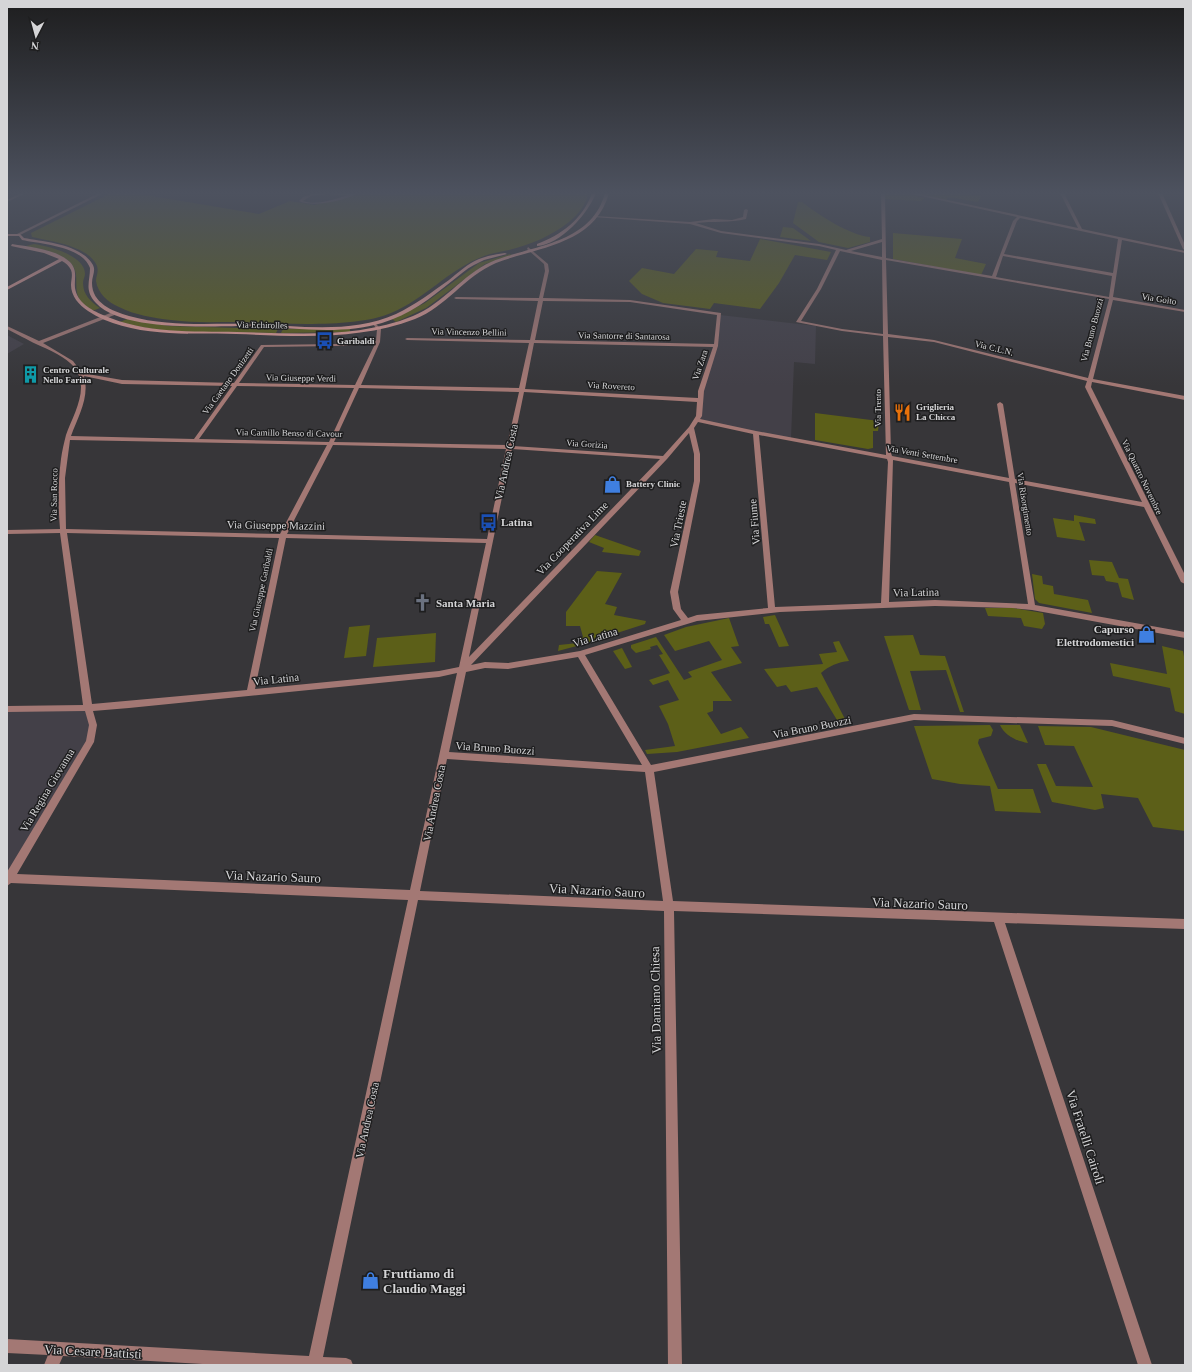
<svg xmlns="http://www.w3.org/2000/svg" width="1192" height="1372" font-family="'Times New Roman',serif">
<rect width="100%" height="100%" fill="#373639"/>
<g fill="#434048">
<polygon points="720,315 816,326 815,364 794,362 791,439 698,420 706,379 718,347"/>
<polygon points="7,335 24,344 7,354"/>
<polygon points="7,709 87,709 91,735 7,875"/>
</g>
<g fill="#5c5f18">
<path d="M111,193H134L259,214L290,201L314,205L364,193H588C586,206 578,214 569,222C550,237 531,244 509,250C500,252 492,253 484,256C449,269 425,299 391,313C354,329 277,323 235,322C214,322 192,323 171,320C153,318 135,315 119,307C108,302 98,294 96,281C96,276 99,272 97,266C89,246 50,241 32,237L31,233Z"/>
<polygon points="885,193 903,193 925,198 921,201 885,199"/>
<polygon points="915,193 959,193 981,196 978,202 948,197 946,200"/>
<path d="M798,202H802C819,215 849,235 870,237V242L848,248L819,242L793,223Z"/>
<polygon points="783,227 793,228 811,241 780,237"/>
<polygon points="893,233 962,239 955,258 986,264 981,275 893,259"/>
<polygon points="760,239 831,252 827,260 795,255 779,283 760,309 714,303 710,309 663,303 642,294 629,281 642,268 674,274 696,249 718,251 716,257 750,261"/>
<path d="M34,244C48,246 85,255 85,274C85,277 83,279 83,283C83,295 91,302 100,308L92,311C63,294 88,274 66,259C54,251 40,249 26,246Z"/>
<polygon points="510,254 513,256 485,264 426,308 396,322 392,319 425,303 479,263"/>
<path d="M127,319L169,326L278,329L276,333C226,332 168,336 120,322Z"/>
<polygon points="350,328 350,332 281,333 283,329"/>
<polygon points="815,413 879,421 878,431 873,431 873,448 868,449 815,440"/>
<polygon points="1074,515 1095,519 1096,524 1079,522 1085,541 1057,537 1053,518 1074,521"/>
<polygon points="595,535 641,551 639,556 602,552 604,548 589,542"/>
<polygon points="1089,560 1112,562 1119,578 1128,579 1134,600 1122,597 1118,583 1106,581 1104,576 1092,575"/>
<polygon points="597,571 622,573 605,604 617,607 614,615 646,621 645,624 617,633 618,635 558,651 559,645 578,643 577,638 583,637 580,626 566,626 566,612"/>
<polygon points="1032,574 1042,576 1043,584 1053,586 1054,594 1088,600 1092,613 1039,603 1035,599"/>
<polygon points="985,608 1013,608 1043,613 1045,624 1042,629 1024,626 1021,618 988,616"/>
<polygon points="775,615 789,646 779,647 769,624 765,624 763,617"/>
<polygon points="729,618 739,646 731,647 742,663 711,672 732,701 713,701 713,711 707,713 721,734 741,727 749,738 677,752 647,754 645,750 675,746 668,724 659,706 679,700 668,680 653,685 649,680 670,673 659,655 663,654 657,645 650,647 651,649 636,653 631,648 631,645 656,637 684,680 692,677 688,672 722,660 709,641 675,651 664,635 686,627"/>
<polygon points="370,625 366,656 344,658 349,627"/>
<polygon points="436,633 435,662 373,667 377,638"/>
<polygon points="913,635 920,655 945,656 964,712 960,712 946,670 910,671 921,710 909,710 884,636"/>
<path d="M839,641L849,661C838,662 829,666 821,673L845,719L837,720L817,687L791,692L786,685L777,687L764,669L823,664L819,654L837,652L833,642Z"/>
<polygon points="1162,646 1183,651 1185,662 1185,714 1175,711 1170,688 1113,676 1110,663 1167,674"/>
<polygon points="622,648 632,667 625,669 613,651"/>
<polygon points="990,725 993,730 991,736 979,739 978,743 998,789 1033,789 1041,813 995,811 990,786 960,784 932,779 914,726"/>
<path d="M1000,725H1020L1028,743C1017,741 1005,736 1000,725Z"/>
<polygon points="1038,726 1091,727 1185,750 1185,831 1153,827 1138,798 1101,794 1104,808 1095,810 1052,802 1037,764 1046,764 1056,786 1093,787 1074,746 1045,745"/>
</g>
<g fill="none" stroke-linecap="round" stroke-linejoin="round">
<g fill="#a37874" fill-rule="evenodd">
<polygon points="21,193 26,193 7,202 7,200"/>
<polygon points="99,193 104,193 18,236 15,235"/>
<path d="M315,193H358C348,200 311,208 299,201L303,197ZM326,194L348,195C335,199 317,206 303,201L311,196Z"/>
<path d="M881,193H885L886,258L992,276L1013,221L1017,217L907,193H915L1078,228L1060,193H1064L1082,229L1185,251V253L1122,240L1113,297L1185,310V312L1113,300L1093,379L1185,396V400L1092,382L1091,387L1185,575V584L1181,582L1144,507L1015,483L1035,605L1185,632V638L1032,610L1012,608L935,606L780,612L697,621L585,655L651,765L914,714L1112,720L1185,738V744L1112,726L914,720L654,772L673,901L1185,919V929L1005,923L1152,1365H1138L994,922L674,911L682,1365H668L664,911L418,900L323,1357L346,1358L351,1360L353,1365H220L63,1356L59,1365H44L48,1355L7,1353V1339L309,1356L408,900L11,883L7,886V872L86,741L89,725L85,711L7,712V706L83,705L60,533L7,534V530L60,529C58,506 58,482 61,459C62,451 64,443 66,435C73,415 90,389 75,368C65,356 49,350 36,344C28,340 17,334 7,329V326L39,341L113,312H117V314L43,343L73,361L82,373L122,380L234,383L261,345L337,344L376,341L377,329L372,323L374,322L381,329L380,342L361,385L519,388L529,343L407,340L405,339L407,338L530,340L538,301L456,299L454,298L456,297L539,298L545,271L544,264L527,249L528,247L548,264L549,271L543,298L630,300L721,313L718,346L704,391L702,416L700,419L756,431L886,455L883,336L842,331L796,322L817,289L836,250L819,246L721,233L690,224L593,217L595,216L690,222L714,219L732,220L743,217L744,210L746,209L748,210L746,219C730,223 713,221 696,223L721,231L819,244L846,250L882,239ZM1020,218L1118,239L1113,273L1004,254L1017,221ZM882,242V257L851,251ZM840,251L882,260L883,334L842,329L801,321L821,289ZM1003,256L1112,276L1109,297L996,277ZM886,260L1109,299L1088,378L934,340L888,334ZM543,301L630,302L717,315L714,344L535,340ZM888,337L934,342L1087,381L1085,387L1142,502L1015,479L1003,404L1000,402L997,404L1009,478L892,456L891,453ZM534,343L713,347L698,391V398L525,389ZM375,344L355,385L239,383L264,347L337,346ZM84,376L122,384L232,386L194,439L71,436C78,417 90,397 84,376ZM237,386L354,388L329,442L199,439ZM359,388L519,392L507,445L334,442ZM524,392L697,402L696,416L689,427L663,456L513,446ZM698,422L753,434L768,608L697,615L688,618L681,609L678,592L700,481V454L694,428ZM689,433L694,454V481L670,592L673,609L681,620L580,651L508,663L485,662L471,665L667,459ZM759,435L887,459L888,462L881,603L775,607ZM70,440L327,445L280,534L66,529L65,478ZM333,445L506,449L487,539L287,534ZM512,449L660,459L469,657ZM893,460L1009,482L1028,604L935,600L889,602ZM67,533L279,538L247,690L92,704ZM286,538L486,543L459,667L439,671L255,689ZM578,657L642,765L449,752L466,672L485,668L508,669ZM457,673L410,890L17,874L94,742L97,725L93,711L129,708L439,677ZM447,759L645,772L663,901L420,891Z"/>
<polygon points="1158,193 1162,193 1185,245 1185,250 1183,249"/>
</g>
<g fill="#e09c96" fill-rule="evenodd">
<path d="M592,193H596C588,214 560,245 537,246V244C561,235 583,219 592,193Z"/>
<path d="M605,193H609C595,245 537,247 496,263C465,276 446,307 415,319C357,341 297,336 236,334C189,333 129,338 88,311C79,305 71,296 71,285C71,280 73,275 71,270C69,266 66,263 62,261L7,290V287L59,259L44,253L11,246L12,244C30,247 56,249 70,262C78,271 74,278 75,288C77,302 91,310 103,315C146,334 192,331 237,332C296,333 357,339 413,316C443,304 462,275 491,262C531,245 591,245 605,193Z"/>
<path d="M7,234H20L24,238C45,242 81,244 93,265C96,271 92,276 92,283C92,303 112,311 129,316C168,327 207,323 246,324C295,325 350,335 396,314C415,305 432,292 449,280C459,272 467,264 479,259C487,256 496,254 505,253L507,254L484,260L474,265C466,269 460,275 452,281C431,298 409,315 382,323C339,336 290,327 246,326C208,326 123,332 96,303C84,290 90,282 90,268C82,246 41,244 22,240L19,236H7Z"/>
</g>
</g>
<linearGradient id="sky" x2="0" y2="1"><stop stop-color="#1e1e1f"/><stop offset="0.5" stop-color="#4d525f"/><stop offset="1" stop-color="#4d525f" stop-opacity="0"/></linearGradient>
<rect width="1192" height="386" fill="url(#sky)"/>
<defs>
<symbol id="bus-bare" viewBox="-9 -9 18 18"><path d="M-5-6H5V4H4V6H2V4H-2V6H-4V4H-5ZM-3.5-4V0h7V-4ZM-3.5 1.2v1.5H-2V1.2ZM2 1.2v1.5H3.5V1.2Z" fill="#1a4fb4" stroke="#1e1e1f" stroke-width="2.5" paint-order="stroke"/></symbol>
<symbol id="building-bare" viewBox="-9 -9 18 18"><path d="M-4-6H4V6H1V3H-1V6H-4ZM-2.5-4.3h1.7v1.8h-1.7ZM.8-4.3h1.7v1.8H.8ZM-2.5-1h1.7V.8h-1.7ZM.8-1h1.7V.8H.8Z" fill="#0f9aa8" stroke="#1e1e1f" stroke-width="2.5" paint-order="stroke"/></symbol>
<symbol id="restaurant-bare" viewBox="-9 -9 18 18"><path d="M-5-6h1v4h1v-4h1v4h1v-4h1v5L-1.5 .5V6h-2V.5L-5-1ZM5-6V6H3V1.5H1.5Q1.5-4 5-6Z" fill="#e8710a" stroke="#1e1e1f" stroke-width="2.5" paint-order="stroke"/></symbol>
<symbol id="shop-bare" viewBox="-9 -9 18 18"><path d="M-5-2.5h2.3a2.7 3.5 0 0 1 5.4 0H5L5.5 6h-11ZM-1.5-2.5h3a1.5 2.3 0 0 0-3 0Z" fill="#3f7fe0" stroke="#1e1e1f" stroke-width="2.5" paint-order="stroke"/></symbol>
<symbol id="church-bare" viewBox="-9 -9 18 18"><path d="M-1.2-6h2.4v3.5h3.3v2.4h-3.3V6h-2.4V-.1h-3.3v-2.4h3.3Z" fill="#6b7280" stroke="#1e1e1f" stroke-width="2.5" paint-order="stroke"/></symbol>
</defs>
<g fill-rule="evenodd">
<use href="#bus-bare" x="312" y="328" width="25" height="25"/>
<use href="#building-bare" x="18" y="362" width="25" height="25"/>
<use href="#restaurant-bare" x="890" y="400" width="25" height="25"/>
<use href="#shop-bare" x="600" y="472" width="25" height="25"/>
<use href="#bus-bare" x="476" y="510" width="25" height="25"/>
<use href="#church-bare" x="410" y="590" width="25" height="25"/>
<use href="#shop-bare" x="1134" y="622" width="25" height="25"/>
<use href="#shop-bare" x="358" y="1268" width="25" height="25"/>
</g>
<g text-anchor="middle" stroke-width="3" stroke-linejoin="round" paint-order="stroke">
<g font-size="9" fill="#d5d5d7" stroke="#1e1e1f">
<text transform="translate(1159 299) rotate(9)" y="3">Via Goito</text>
<text transform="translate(262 325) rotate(1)" y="3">Via Echirolles</text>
<text transform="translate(1092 330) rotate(-75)" y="3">Via Bruno Buozzi</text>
<text transform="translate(469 332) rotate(1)" y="3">Via Vincenzo Bellini</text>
<text transform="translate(624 336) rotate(1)" y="3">Via Santorre di Santarosa</text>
<text transform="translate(994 348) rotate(14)" y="3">Via C.L.N.</text>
<text transform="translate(700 365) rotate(-71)" y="3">Via Zara</text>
<text transform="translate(301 378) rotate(1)" y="3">Via Giuseppe Verdi</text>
<text transform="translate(228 381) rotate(-54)" y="3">Via Gaetano Donizetti</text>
<text transform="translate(611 386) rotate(3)" y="3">Via Rovereto</text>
<text transform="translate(878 408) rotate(-90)" y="3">Via Trento</text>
<text transform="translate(289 433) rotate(1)" y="3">Via Camillo Benso di Cavour</text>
<text transform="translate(587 444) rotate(4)" y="3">Via Gorizia</text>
<text transform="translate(922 454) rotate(10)" y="3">Via Venti Settembre</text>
<text transform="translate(1142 477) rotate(64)" y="3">Via Quattro Novembre</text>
<text transform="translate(54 495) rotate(-89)" y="3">Via San Rocco</text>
<text transform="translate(1025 504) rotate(81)" y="3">Via Risorgimento</text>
<text transform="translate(261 590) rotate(-78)" y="3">Via Giuseppe Garibaldi</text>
</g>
<g font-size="9" font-weight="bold" fill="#d5d5d7" stroke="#1e1e1f" text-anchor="start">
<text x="337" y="344">Garibaldi</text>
<text x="43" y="373">Centro Culturale<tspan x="43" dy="10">Nello Farina</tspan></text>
<text x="916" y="410">Griglieria<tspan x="916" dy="10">La Chicca</tspan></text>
<text x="626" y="487">Battery Clinic</text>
</g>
<g font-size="11" fill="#d5d5d7" stroke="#1e1e1f">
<text transform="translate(506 462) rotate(-78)" y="4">Via Andrea Costa</text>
<text transform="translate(754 522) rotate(-95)" y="4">Via Fiume</text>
<text transform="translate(678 524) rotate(-79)" y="4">Via Trieste</text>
<text transform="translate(276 525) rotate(1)" y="4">Via Giuseppe Mazzini</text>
<text transform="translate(572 538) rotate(-46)" y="4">Via Cooperativa Lime</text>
<text transform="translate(916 592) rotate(-1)" y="4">Via Latina</text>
<text transform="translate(595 637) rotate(-16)" y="4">Via Latina</text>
<text transform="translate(276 679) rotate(-6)" y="4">Via Latina</text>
<text transform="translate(812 727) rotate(-11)" y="4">Via Bruno Buozzi</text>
<text transform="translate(495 748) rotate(4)" y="4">Via Bruno Buozzi</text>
<text transform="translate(47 790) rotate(-59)" y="4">Via Regina Giovanna</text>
<text transform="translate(434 803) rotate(-79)" y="4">Via Andrea Costa</text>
<text transform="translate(367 1120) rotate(-78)" y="4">Via Andrea Costa</text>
</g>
<g font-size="11" font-weight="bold" fill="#d5d5d7" stroke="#1e1e1f" text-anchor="start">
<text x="501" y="526">Latina</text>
<text x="436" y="607">Santa Maria</text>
<text x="1134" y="633" text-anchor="end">Capurso<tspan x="1134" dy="13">Elettrodomestici</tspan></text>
</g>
<g font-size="13" fill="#d5d5d7" stroke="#1e1e1f">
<text transform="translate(273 876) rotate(2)" y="5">Via Nazario Sauro</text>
<text transform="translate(597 890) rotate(3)" y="5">Via Nazario Sauro</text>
<text transform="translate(920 903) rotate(2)" y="5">Via Nazario Sauro</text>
<text transform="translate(655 1000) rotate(-91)" y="5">Via Damiano Chiesa</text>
<text transform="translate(1086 1137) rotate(72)" y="5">Via Fratelli Cairoli</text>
<text transform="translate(93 1351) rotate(3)" y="5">Via Cesare Battisti</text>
</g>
<g font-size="13" font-weight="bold" fill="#d5d5d7" stroke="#1e1e1f" text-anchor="start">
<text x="383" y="1278">Fruttiamo di<tspan x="383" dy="15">Claudio Maggi</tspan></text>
</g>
</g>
<rect width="1192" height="1372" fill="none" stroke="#d5d5d7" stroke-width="16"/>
<g transform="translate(36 36) rotate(186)" stroke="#1e1e1f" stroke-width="3" paint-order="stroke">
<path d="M0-3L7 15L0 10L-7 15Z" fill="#d5d5d7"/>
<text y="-6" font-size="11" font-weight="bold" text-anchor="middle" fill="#d5d5d7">N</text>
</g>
</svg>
